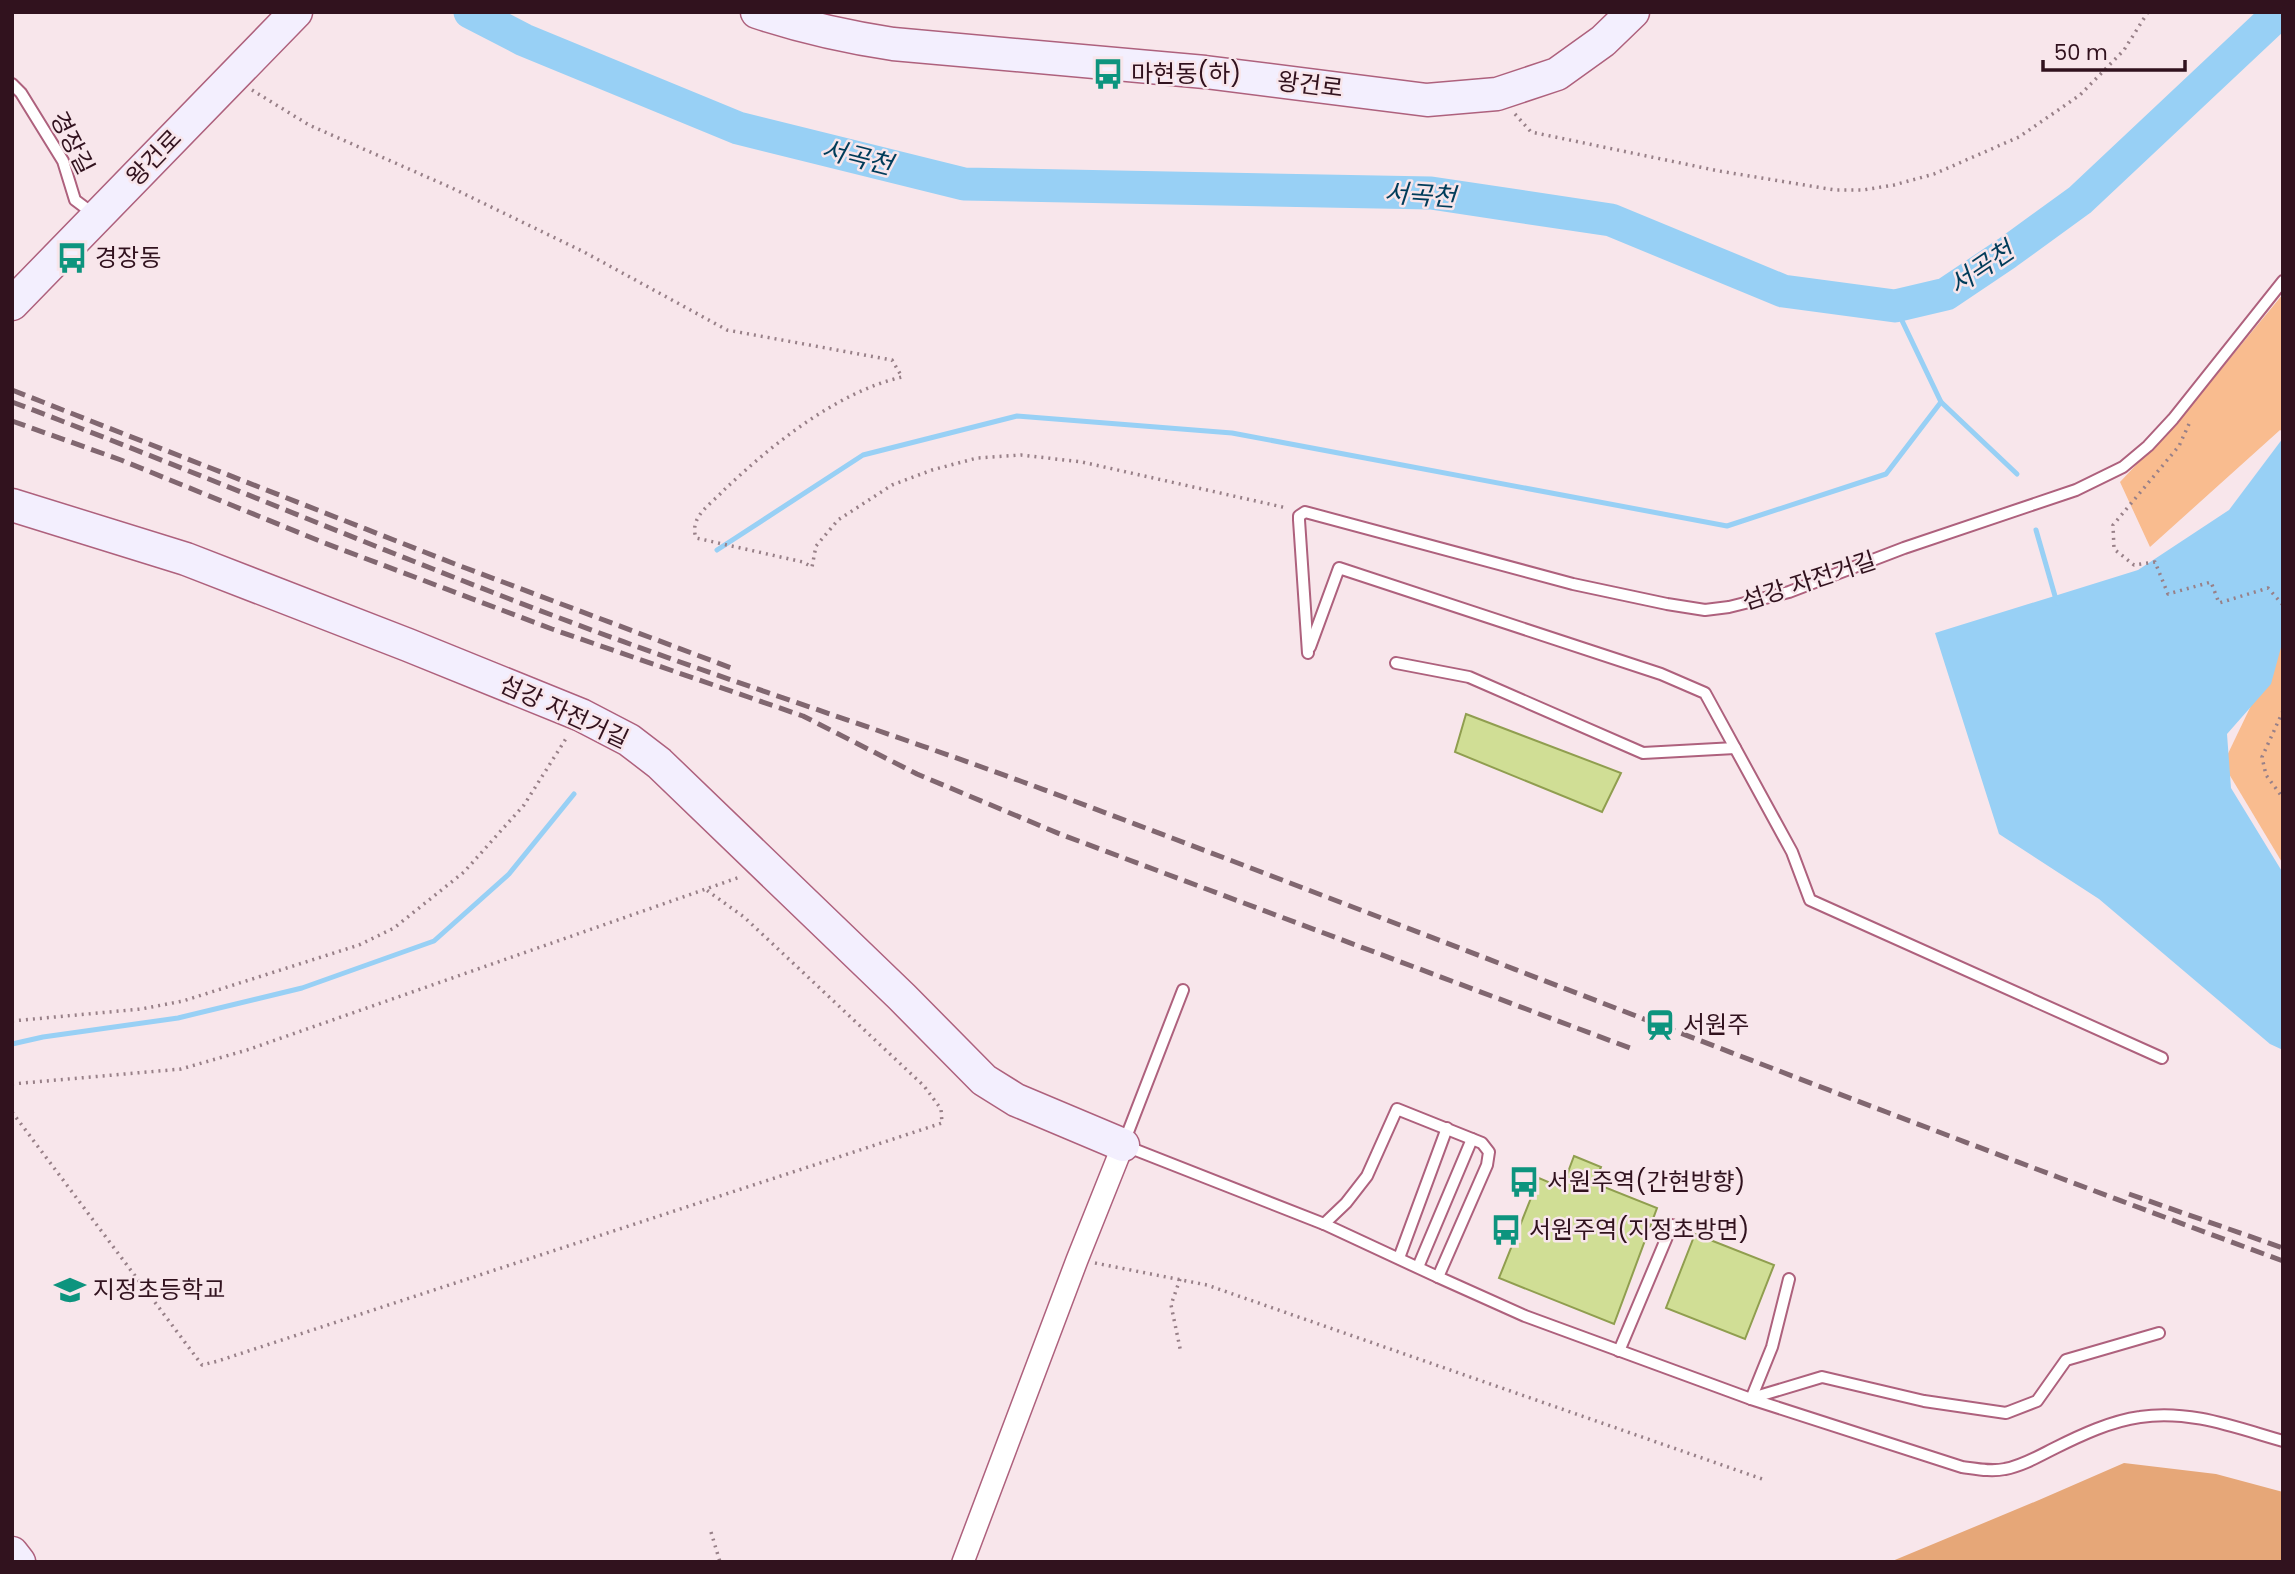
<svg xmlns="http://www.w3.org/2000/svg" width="2295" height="1574" font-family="Poppins,'Noto Sans KR',sans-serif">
<rect width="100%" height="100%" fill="#f8e6eb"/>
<g fill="#f9bc8f">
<polygon points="2283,294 2283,432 2280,430 2150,547 2120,482 2184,414"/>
<polygon points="2283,639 2283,864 2223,764"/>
</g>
<polygon fill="#e6a778" points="2124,1463 2216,1474 2283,1492 2283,1562 1890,1562 2039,1500"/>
<polygon fill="#98d0f5" points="2283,438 2283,640 2271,684 2227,734 2231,788 2283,873 2283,1050 2270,1044 2099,899 1999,834 1935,633 2138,570 2229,510"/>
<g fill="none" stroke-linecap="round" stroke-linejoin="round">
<g stroke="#98d0f5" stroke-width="5">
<polyline points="1941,402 2017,474"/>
<polyline points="2036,530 2057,603"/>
<polyline points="717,550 863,455 1017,416 1232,433 1727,526 1886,474 1941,402 1895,306"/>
<polyline points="12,1044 43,1037 178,1018 302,988 434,941 509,874 574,794"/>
</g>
<polyline stroke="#98d0f5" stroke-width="33" points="470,12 524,40 738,128 964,184 1431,193 1611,220 1783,291 1895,306 1946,294 2007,253 2080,200 2280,12"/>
</g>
<g fill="#d0de95" stroke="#909e4f" stroke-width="2">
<polygon points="1466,714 1621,773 1602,812 1455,752"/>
<polygon points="1574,1156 1601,1167 1594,1183 1657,1208 1614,1324 1499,1278 1539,1178 1562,1188"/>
<polygon points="1695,1234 1774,1265 1745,1339 1666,1308"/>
</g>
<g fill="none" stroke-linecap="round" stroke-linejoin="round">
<defs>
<g id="lane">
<polyline points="12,84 21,93 63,161 75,200 95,215"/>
<polyline points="1310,647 1339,568 1661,674 1705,693 1792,852 1810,900 2162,1058"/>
<polyline points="1308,653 1299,520 1299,516 1305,512 1573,584 1667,604 1705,610 1729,607 1789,592 1904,548 2076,490 2123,467 2148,446 2173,419 2283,281"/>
<polyline points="1396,663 1469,677 1643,753 1735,748"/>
<polyline points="1183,990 1123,1145 1324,1224"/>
<polygon points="1397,1109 1482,1143 1489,1152 1487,1165 1438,1277 1324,1224 1346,1203 1367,1176"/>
<polyline points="1399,1258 1447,1128"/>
<polyline points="1418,1267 1472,1139"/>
<path d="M1438,1277L1525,1316L1751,1399L1962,1467C1977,1469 1991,1472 2005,1469C2022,1466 2039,1456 2055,1448C2081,1435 2111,1421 2140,1417C2189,1409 2237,1428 2283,1441"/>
<polyline points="1619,1351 1672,1225"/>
<polyline points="1752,1398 1822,1377 1924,1401 2006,1413 2037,1401 2066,1360 2159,1333"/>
<polyline points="1751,1399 1772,1347 1789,1279"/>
</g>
<polyline id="street" points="963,1562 1077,1260 1123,1145"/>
<g id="secondary">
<path d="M757,12C802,27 847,37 893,44L1205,72L1427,100L1497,94L1557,74L1603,41L1633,12"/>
<polyline points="12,304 296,12"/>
<polyline points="12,505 186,559 408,645 581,715 629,740 659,763 902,997 984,1080 1016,1100 1123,1145"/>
<polyline points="12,1553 19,1562"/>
</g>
</defs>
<use href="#lane" stroke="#ae617d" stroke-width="14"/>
<use href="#street" stroke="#ae617d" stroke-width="24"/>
<use href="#secondary" stroke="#ae617d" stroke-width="35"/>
<g stroke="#988088" stroke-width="3.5" stroke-dasharray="2 5" stroke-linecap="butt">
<path d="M252,90L309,125L452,188L584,252L727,330L892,360L902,377C837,392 771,445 723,491C710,505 689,517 696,538L803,562L812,567L816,546L838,520L892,485L932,470L977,458L1021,455L1082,462L1287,508"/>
<polyline points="1515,114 1531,132 1719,171 1835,190 1863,190 1894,185 1934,174 2019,137 2080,95 2124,50 2148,12"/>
<polyline points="2189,424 2179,446 2113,525 2114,549 2134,565 2155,562 2168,594 2211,582 2219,603 2268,588 2283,605"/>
<polyline points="2283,711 2262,757 2266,775 2283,798"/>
<polyline points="12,1021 141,1009 183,1001 359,945 394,928 464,872 524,805 567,737"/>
<polyline points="12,1084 181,1069 247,1050 740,877"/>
<polyline points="12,1112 202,1365 218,1361 942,1123 941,1109 924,1086 744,917 705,889"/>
<polyline points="1095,1263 1207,1285 1765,1480"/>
<polyline points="1180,1279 1171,1305 1181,1353"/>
<polyline points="711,1532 720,1562"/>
</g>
<use href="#lane" stroke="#fff" stroke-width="10"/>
<use href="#street" stroke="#fff" stroke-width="21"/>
<use href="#secondary" stroke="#f3effe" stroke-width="32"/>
<g stroke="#816770" stroke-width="5" stroke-dasharray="14 7" stroke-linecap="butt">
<polyline points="12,390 455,564 734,669"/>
<path d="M12,402C195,471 374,548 557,617C728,682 903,736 1074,801C1478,953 1878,1112 2283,1261"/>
<polyline points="12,421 121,460 322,542 552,629 803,716 917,774 1060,834 1630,1048"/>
<polyline points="2129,1194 2283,1248"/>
</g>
</g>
<defs>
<symbol id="bus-bare" viewBox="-9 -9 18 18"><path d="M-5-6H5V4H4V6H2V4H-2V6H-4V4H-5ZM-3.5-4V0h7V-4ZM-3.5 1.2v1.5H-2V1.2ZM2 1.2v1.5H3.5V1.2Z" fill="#0d947e" stroke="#f8e6eb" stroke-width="2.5" paint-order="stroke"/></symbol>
<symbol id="station-bare" viewBox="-9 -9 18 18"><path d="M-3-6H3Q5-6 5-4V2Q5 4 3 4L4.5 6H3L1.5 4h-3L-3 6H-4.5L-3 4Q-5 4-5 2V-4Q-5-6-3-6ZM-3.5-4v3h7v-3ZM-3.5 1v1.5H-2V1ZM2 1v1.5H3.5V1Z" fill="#0d947e" stroke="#f8e6eb" stroke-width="2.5" paint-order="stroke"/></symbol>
<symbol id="school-bare" viewBox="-9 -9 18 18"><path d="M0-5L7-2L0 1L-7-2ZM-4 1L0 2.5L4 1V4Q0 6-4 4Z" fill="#0d947e" stroke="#f8e6eb" stroke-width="2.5" paint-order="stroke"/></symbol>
</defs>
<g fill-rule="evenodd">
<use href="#bus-bare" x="1086" y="52" width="44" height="44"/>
<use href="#bus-bare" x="50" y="236" width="44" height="44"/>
<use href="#station-bare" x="1638" y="1003" width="44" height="44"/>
<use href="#bus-bare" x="1502" y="1160" width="44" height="44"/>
<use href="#bus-bare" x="1484" y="1208" width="44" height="44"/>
<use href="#school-bare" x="48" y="1268" width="44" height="44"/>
</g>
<g text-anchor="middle" stroke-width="5" stroke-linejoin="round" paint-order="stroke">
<g font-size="24" fill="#31121e" stroke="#f8e6eb" text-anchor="start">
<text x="1131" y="82">마현동(하)</text>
<text x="95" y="266">경장동</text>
<text x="1683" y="1033">서원주</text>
<text x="1547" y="1190">서원주역(간현방향)</text>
<text x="1529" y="1238">서원주역(지정초방면)</text>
<text x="93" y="1298">지정초등학교</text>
</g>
<g font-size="24" fill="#31121e" stroke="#f8e6eb">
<text transform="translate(1310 85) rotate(7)" y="8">왕건로</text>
<text transform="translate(72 143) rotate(63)" y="8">경장길</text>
<text transform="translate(154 158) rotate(-46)" y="8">왕건로</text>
<text transform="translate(1809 581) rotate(-18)" y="8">섬강 자전거길</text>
<text transform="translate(564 712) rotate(25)" y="8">섬강 자전거길</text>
</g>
<g font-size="26" font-style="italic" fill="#003c5a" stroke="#f8e6eb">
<text transform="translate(857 157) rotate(14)" y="9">서곡천</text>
<text transform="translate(1420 195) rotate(4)" y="9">서곡천</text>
<text transform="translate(1981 268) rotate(-34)" y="9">서곡천</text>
</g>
</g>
<rect width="2295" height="1574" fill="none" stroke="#31121e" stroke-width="28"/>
<path d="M2043 60v10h142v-10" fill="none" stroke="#31121e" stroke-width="3.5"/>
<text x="2054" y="60" font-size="21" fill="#31121e" stroke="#f8e6eb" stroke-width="5" paint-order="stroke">50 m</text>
</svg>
